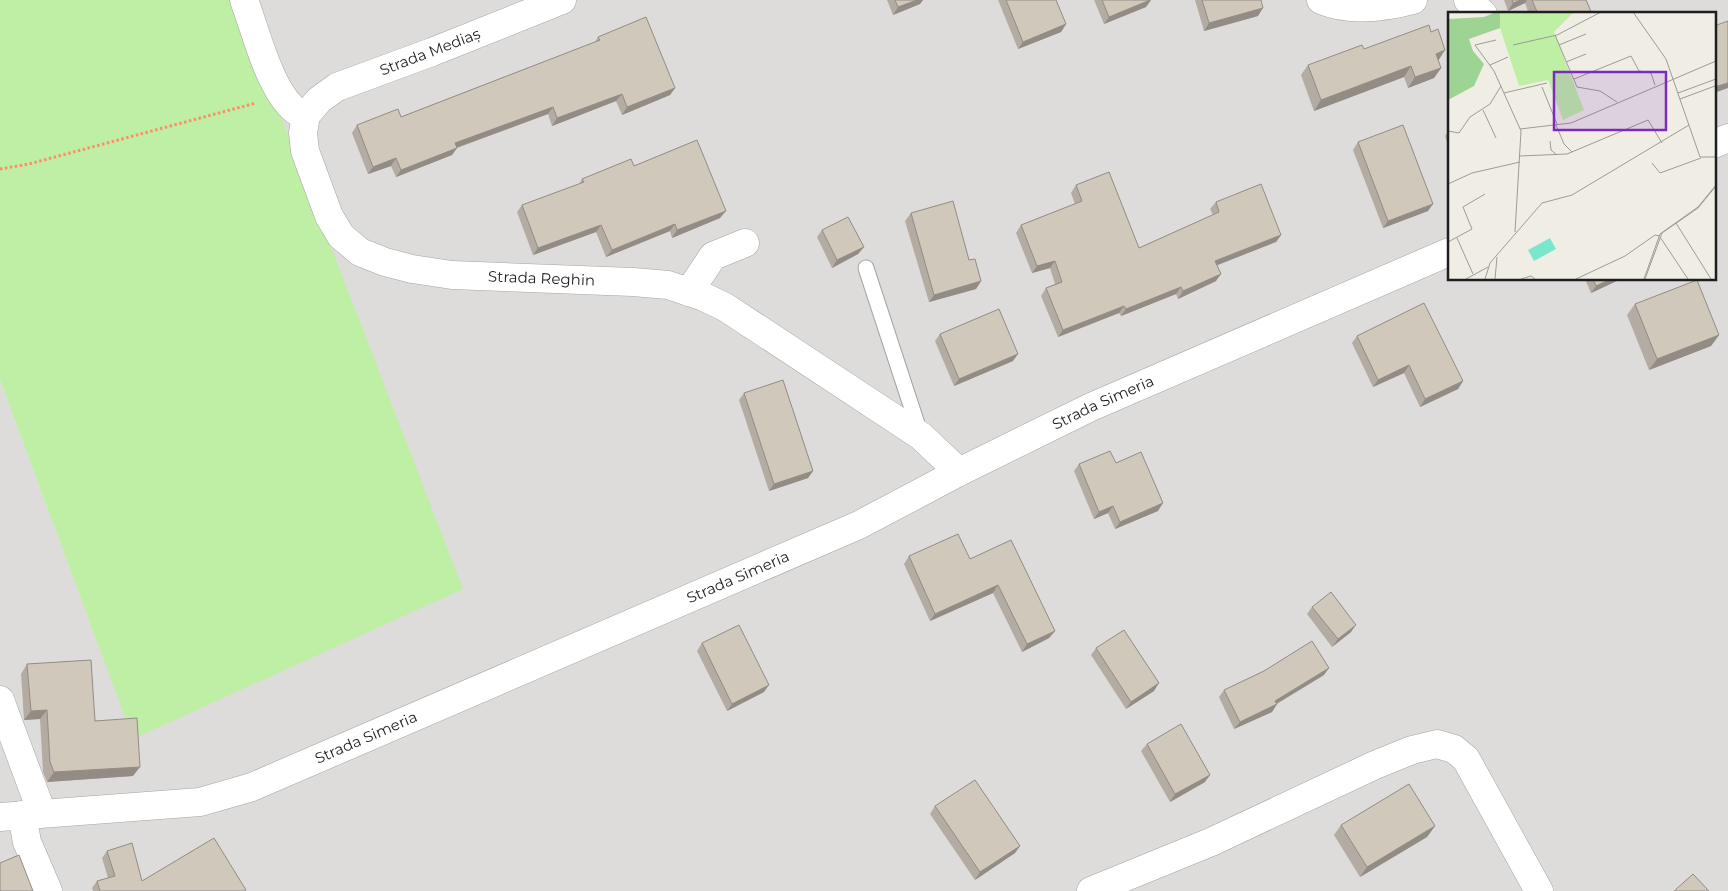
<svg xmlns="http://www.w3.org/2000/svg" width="1728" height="891" font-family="Montserrat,sans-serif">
<rect width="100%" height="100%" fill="#f0eee4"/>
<path fill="#dddcdb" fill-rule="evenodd" d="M236,0H1728V891H0V380L133,738ZM1449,14H1714V279H1449Z"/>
<polygon fill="#beefa5" points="0,0 236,0 463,589 133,739 0,380"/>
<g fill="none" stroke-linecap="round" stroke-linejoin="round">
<defs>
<polyline id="service" points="866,268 920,433"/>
<g id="minor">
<path d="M244,0C255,29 270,91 295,110C298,112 302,113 306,115"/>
<path id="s1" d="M562,0L432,52L337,87L319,100L306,115L303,133L305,151L329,216L341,236L360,252L385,262L412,269L452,275L633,282L668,285L704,297L725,307L921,436L959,472"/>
<path d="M1321,0C1350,12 1383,8 1413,0"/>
<polyline points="1468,0 1483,14"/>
<polyline points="1714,144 1728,138"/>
<polyline points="689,292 713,256 745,243"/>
<polyline points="0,700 42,813"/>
<polyline points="22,815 27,842 48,891"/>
<path id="s2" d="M0,817L200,802L252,787L859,525L959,472L1091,407L1449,252"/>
<polyline points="1091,891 1211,842 1375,765 1412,750 1437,744 1454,749 1466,759 1539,891"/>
</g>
</defs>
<use href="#service" stroke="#a5a5a5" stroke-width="17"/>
<use href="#minor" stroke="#a5a5a5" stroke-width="29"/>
<polyline stroke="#ff8d66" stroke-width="3" stroke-dasharray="2.5 2.5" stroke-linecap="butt" points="0,169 29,164 256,103"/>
<use href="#service" stroke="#fff" stroke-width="15"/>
<use href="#minor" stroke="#fff" stroke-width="28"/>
</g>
<g fill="#b4aca2">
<polygon points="887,0 923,0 920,4 893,15"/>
<polygon points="998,0 1056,0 1066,24 1061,32 1018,49"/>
<polygon points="1094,0 1151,0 1146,7 1104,24"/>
<polygon points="1195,0 1261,0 1258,16 1204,31"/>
<polygon points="1504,0 1586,0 1592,14 1529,14 1525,3 1508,11"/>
<polygon points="598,37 675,88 670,95 622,115 616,101 552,126 548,114 457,148 452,155 396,177 391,166 368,174 352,133 357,125 401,117 595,42"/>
<polygon points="1364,49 1438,60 1441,68 1434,78 1408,88 1404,77 1314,111 1301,75 1308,65"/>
<polygon points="1449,130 1449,148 1445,136"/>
<polygon points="1358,142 1428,211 1383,228 1353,150"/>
<polygon points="634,166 720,218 672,238 670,231 606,257 596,232 533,255 517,212 522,205 579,184 582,179"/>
<polygon points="1076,185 1139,248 1213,215 1210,209 1216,202 1281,235 1276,242 1217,265 1216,281 1178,299 1176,294 1121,316 1119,313 1058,337 1041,296 1046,288 1055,284 1050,268 1032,273 1016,233 1021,225 1075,204 1071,193"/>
<polygon points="911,213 969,260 981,281 976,289 929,302 905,221"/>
<polygon points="822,230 864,247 858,254 832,268 817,237"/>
<polygon points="1585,279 1621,279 1591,293"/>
<polygon points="1635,304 1719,335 1711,346 1649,370 1627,315"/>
<polygon points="940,334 1013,361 954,386 935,341"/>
<polygon points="1357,336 1463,381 1458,389 1420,407 1404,373 1373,387 1352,343"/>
<polygon points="744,393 813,471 808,478 769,491 739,400"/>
<polygon points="1116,463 1158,511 1115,529 1108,513 1094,519 1074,471 1079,464"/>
<polygon points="909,556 970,559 1055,631 1049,638 1022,652 993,593 930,621 904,564"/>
<polygon points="1312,607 1351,632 1332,647 1307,614"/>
<polygon points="702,643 764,692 727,711 697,651"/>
<polygon points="1096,648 1154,691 1126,709 1091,655"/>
<polygon points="27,664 95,721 133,776 47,782 43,772 40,719 24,720 21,674"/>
<polygon points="1324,675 1277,704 1272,712 1234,729 1219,697 1224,690"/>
<polygon points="1147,744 1205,782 1170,802 1141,751"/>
<polygon points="935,806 1020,846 1015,853 975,880 930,814"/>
<polygon points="1341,825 1435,826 1427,837 1360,877 1334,835"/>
<polygon points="107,851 142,881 245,891 93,891 92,888 97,881 108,878 102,858"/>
</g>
<g fill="#928c84">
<polygon points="917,0 923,0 920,4 893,15 898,7"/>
<polygon points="1151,0 1146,7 1104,24 1109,17"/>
<polygon points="1521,0 1527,0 1525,3 1508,11 1513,3"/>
<polygon points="1263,8 1258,16 1204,31 1209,23"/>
<polygon points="1066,24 1061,32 1018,49 1023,42"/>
<polygon points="1445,50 1438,61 1436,54"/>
<polygon points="1411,66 1404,77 1314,111 1321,100"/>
<polygon points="1441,68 1434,78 1408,88 1415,77"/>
<polygon points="1728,83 1728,88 1714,93 1714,87"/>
<polygon points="675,88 670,95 622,115 627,107"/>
<polygon points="622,94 616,101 552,126 557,118"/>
<polygon points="553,107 548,114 450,150 455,143"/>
<polygon points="457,148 452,155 396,177 401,170"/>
<polygon points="396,158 391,166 368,174 373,167"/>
<polygon points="1433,204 1428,211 1383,228 1388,221"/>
<polygon points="726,211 720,218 672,238 677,230"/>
<polygon points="675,224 670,231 606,257 612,250"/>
<polygon points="601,225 596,232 533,255 538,248"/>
<polygon points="1281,235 1276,242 1210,268 1215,261"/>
<polygon points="864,247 858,254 832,268 837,260"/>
<polygon points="1055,261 1050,268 1032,273 1037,266"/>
<polygon points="1221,274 1216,281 1178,299 1183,291"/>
<polygon points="1611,279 1621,279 1591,293 1596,286"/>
<polygon points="981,281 976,289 929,302 934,295"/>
<polygon points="1181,287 1176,294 1121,316 1126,309"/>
<polygon points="1124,306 1119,313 1058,337 1063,330"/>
<polygon points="1719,335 1711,346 1649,370 1657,359"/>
<polygon points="1018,354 1013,361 954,386 959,379"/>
<polygon points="1409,365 1404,373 1373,387 1378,380"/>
<polygon points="1463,381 1458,389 1420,407 1425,399"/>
<polygon points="813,471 808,478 769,491 774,484"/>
<polygon points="1163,503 1158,511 1115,529 1120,522"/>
<polygon points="1113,506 1108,513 1094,519 1099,512"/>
<polygon points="998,585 993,593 930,621 935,614"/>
<polygon points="1356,625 1351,632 1332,647 1338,639"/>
<polygon points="1055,631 1049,638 1022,652 1027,644"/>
<polygon points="1329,668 1324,675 1274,705 1277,704 1272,712 1234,729 1240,722"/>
<polygon points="1159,683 1154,691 1126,709 1131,702"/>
<polygon points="769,685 764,692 727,711 732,704"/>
<polygon points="47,710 40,719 24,720 31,711"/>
<polygon points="140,767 133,776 47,782 54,772"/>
<polygon points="1210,775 1205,782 1170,802 1175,794"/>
<polygon points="1435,826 1427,837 1360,877 1367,867"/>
<polygon points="1020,846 1015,853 975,880 980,872"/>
</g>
<g fill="#d1c8bc" stroke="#928c84">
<polygon points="895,0 917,0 898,7"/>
<polygon points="1006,0 1056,0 1066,24 1023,42"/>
<polygon points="1102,0 1150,0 1109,17"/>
<polygon points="1202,0 1261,0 1263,8 1209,23"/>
<polygon points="1512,0 1521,0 1513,3"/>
<polygon points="1532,0 1586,0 1592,14 1538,14"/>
<polygon points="646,17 675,88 627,107 622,94 557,118 553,107 455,143 457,148 401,170 396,158 373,167 357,125 398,109 401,117 600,40 598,37"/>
<polygon points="1728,21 1728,83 1714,87 1714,26"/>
<polygon points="1429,25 1431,32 1438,29 1445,50 1436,54 1441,68 1415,77 1411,66 1321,100 1308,65 1362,45 1364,49"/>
<polygon points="1403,125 1433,204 1388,221 1358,142"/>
<polygon points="697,140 726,211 677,230 675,224 612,250 601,225 538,248 522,205 584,182 582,179 631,159 634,166"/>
<polygon points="1109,172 1139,248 1219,212 1216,202 1261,184 1281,235 1215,261 1221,274 1183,291 1181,287 1126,309 1124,306 1063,330 1046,288 1062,282 1055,261 1037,266 1021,225 1082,201 1076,185"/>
<polygon points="953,201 969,260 975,259 981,281 934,295 911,213"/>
<polygon points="848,217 864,247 837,260 822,230"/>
<polygon points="1593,279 1611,279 1596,286"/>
<polygon points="1697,280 1719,335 1657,359 1635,304"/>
<polygon points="1424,303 1463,381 1425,399 1409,365 1378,380 1357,336"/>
<polygon points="999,309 1018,354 959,379 940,334"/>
<polygon points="783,380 813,471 774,484 744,393"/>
<polygon points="1110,451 1116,463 1141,452 1163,503 1120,522 1113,506 1099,512 1079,464"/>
<polygon points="958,534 970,559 1011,540 1055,631 1027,644 998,585 935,614 909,556"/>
<polygon points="1331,592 1356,625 1338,639 1312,607"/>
<polygon points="739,625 769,685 732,704 702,643"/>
<polygon points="1124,630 1159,683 1131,702 1096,648"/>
<polygon points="1312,641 1329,668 1275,701 1277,704 1240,722 1224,690 1264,671"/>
<polygon points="91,660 95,721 137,718 140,767 54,772 50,762 47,710 31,711 27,664"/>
<polygon points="1181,724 1210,775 1175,794 1147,744"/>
<polygon points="975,780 1020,846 980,872 935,806"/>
<polygon points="1409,784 1435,826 1367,867 1341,825"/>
<polygon points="214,838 246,890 244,891 100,891 97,881 115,876 107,851 132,843 142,881"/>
<polygon points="19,855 33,891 0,891 0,863"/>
<polygon points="1693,874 1709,891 1674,891"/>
</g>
<g text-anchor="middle" stroke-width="5" stroke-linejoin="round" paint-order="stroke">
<g font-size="15" fill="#1e1e1e" stroke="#fff">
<text transform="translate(430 52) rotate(-21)" y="5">Strada Mediaș</text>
<text dy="5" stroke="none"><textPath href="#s1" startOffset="622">Strada Reghin</textPath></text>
<text dy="5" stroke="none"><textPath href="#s2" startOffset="1189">Strada Simeria</textPath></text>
<text dy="5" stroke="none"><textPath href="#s2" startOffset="784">Strada Simeria</textPath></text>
<text dy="5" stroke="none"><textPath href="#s2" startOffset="379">Strada Simeria</textPath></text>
</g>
</g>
<g transform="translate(1448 12)">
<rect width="268" height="268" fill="#f0eee4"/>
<path d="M52,0H126L106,20L136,98L115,108L100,68L71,74L52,16Z" fill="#beefa5"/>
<path d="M48,0H52V16L21,27L25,39L36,52L26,74L0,88V7L36,5Z" fill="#9dd494"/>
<path d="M102,226L108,237L86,249L80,238Z" fill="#7ae7cd"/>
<path fill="none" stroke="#9c9b95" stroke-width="1" d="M185,0L218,47L252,145H268M107,23L129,75L152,79L169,90M48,28L27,33L46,59L73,119L67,220M65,33L109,23L153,0M111,33L138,22M118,50L138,42M42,53L60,45M126,67L183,44L191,59L203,61L207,73M94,75L109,112M56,81L99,71M230,81L268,67M232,87L267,74M35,98L48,126M108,113L116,132L124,140M72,117L123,111L268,49M0,119L11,121L22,105L42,92L53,74M102,129L103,138L109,143M72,144L119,142L200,108L214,131M204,151L212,161L253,146M0,172L24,161L72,150M228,211L263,267M212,225L240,267M9,226L25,262M0,230L24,217L15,195L37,182M18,267L40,255M37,267L42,251L94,191L124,183L241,113M47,267L49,245M73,267L83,264L87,267M128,267L177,244L207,223L212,224M196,267L212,222L250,195L268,173M197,267L214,221L250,196L268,174"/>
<path fill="#7b2cbf" fill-opacity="0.15" stroke="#7b2cbf" stroke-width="2.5" d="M106,60H218V118H106Z"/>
<rect width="268" height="268" fill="none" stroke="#1e1e1e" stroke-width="2.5"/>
</g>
</svg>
